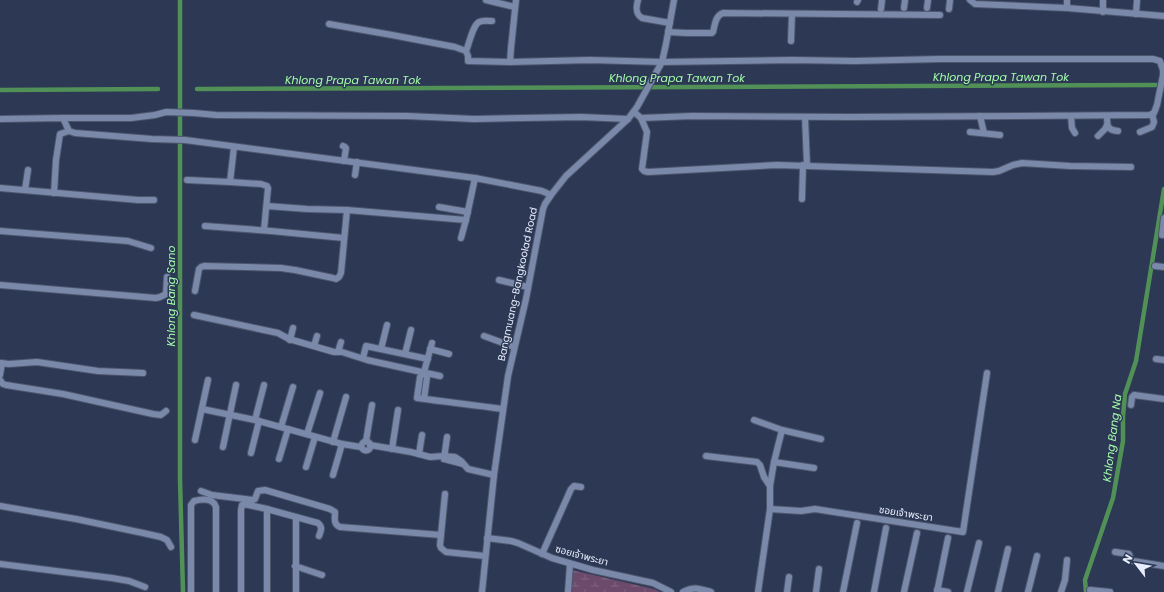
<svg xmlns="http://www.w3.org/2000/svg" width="1164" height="592" font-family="Poppins,'Noto Sans Thai',sans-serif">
<defs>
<pattern id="wetland-marsh" width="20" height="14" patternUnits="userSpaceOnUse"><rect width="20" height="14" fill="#6b4a6b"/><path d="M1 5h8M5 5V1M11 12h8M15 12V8" fill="none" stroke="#806481"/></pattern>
</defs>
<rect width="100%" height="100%" fill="#2c3854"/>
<polygon fill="url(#wetland-marsh)" points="572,570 654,589 660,592 571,592"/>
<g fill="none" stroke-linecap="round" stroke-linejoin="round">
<g stroke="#519157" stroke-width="4.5">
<polyline points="180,0 180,479 183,592"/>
<polyline points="197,89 1156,85"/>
<polyline points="0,90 158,89"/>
<polyline points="1086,592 1085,580 1113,498 1123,441 1123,416 1125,394 1136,361 1164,189"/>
</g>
<defs>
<g id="minor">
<polyline points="486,0 515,7"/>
<polyline points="516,0 511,48 510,62 590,60 662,62 792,60 855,61 940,59 1153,59 1160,61 1163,70 1163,75 1157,105 1154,113 1150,115 850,117 692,116 641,118 634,112"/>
<path d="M638,0C636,7 635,14 642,18L670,23"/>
<polyline points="970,0 975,4 1067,8 1164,16"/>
<polyline points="857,2 858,0"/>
<polyline points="904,8 905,0"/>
<polyline points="927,8 928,0"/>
<polyline points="1067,8 1067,0"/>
<polyline points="881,9 882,0"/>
<polyline points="949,9 950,0"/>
<polyline points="1103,12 1103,0"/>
<polyline points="1136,14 1137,0"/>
<polyline points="329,24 392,35 455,47 466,51 468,56 468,61 510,62"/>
<path d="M668,32L686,33H712L713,32C715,25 715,16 723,13L940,15"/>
<polyline points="791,41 792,14"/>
<path d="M466,51C469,44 473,25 479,22C483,20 488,21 492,21"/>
<polyline points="980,116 984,133"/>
<polyline points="1071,116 1072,128 1075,133"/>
<path d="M1107,116C1107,126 1107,130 1118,131"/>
<polyline points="805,117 807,165"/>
<polyline points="63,118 131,118 155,115 166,112 194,113 216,115 407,116 474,119 581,117 628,119"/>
<polyline points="641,118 647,132 642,169 644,171 648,172 777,165 993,172 999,171 1013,165 1022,163 1070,166 1131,167"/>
<polyline points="0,119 63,118 69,131 75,133 152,139 185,140 475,178 542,191 551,195"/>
<polyline points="970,132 1000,135"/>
<polyline points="1140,132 1152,127 1154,122 1152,114"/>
<polyline points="1098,136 1105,129 1107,125"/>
<polyline points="343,146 345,147 346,148 344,161"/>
<polyline points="355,175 357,162"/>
<polyline points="187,180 230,182 234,147"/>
<polyline points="230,182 261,184 267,186 268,188 264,230"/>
<polyline points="0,188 138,200 154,200"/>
<polyline points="25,190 28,170"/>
<polyline points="54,193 56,160 60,134 69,131"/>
<polyline points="802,199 803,165"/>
<polyline points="267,206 307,209 347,210 466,220"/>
<polyline points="439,207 468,212"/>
<polyline points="205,226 271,231 344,238"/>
<polyline points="0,231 128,241 151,248"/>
<polyline points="1162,235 1164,218"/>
<polyline points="461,238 466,220 475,178"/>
<polyline points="1155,266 1164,267"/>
<polyline points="499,280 528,287"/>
<polyline points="0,285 156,298 160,297 166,294 167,277"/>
<polyline points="195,291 199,269 201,267 204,266 281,268 295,270 333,278 336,279 339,277 341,273 347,210"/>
<polyline points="194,315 278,333 289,339 334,352 342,352 367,360 440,376"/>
<polyline points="484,336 514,347"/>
<polyline points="290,340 293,328"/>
<polyline points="314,346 317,336"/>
<polyline points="381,349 387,325"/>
<polyline points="430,349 449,354"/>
<polyline points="338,352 341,342"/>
<polyline points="405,354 411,330"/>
<polyline points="363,358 366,346 428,359"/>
<polyline points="1156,359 1164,360"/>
<polyline points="0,363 9,364 37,362 98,371 143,373"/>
<polyline points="424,372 432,343"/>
<polyline points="0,375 2,363"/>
<polyline points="0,380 3,384 6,385 63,394 153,414 161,415 166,411"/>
<path d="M424,399L427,377L424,372L420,377L417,398C446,402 474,405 503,409"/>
<polyline points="1131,405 1132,397 1134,395 1164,399"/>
<polyline points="202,409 255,420 342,444 361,447"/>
<polyline points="255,420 264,385"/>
<polyline points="754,420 782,430"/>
<polyline points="281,427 293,387"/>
<polyline points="307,434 320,393"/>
<polyline points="195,440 208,380"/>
<polyline points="366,441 372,405"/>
<circle cx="366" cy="446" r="4.5"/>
<polyline points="333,442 346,397"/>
<polyline points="370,445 411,452 430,457 444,456 455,457 461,461 468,469 494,475"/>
<polyline points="223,447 236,385"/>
<polyline points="392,449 398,410"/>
<polyline points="251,453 259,421"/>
<polyline points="419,454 422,435"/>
<polyline points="706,456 757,462 760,465 764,477 770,486"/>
<polyline points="279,459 288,429"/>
<polyline points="444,459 463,464"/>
<polyline points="444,459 447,437"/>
<polyline points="774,462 814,468"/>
<polyline points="306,467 315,437"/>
<polyline points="333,475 342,444"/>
<path d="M201,491L212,495L253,500L255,499L258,491L265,490L330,509L335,512C335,518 333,524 340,527L441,535"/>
<polyline points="445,494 440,545 441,548 446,552 485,556"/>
<polyline points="0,506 76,519 143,533 161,537 167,540 171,547"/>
<polyline points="770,509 770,486 774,462 782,430 821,439"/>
<polyline points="487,538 511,541 518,543 552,558 593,570 653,583 671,592"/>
<polyline points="1115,552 1129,554 1131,560 1133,561 1164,566"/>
<polyline points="542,554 571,489 574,486 581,487"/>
<polyline points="0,564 112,578 129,581 145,587"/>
<polyline points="295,566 322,575"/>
<polyline points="937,590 948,592"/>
<polyline points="1090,590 1110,592"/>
<path d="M191,592V505L194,501C202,499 213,498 216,507V592"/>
<path d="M241,592V510L242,505L244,504L267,509L318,523C323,527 321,531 319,536"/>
<polyline points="267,592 267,509"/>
<polyline points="296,592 296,517"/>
<polyline points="482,592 494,475 508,376 526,299 543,209 545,204 551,195 566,176 628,119 637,107 662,62 666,44 674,0"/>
<polyline points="568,592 570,564"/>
<path d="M683,592C694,586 700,589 711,592"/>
<polyline points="758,592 770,509 801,511 815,509 963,532 987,373"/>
<polyline points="787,592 789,577"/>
<polyline points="816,592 819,569"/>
<polyline points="843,592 857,523"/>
<polyline points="874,592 886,528"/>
<polyline points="904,592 917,533"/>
<polyline points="937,592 948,538"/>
<polyline points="967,592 979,543"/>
<polyline points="998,592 1008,549"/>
<polyline points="1028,592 1037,556"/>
<polyline points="1061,592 1065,580 1067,560"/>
</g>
</defs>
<use href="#minor" stroke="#4c556c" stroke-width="8"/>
<use href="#minor" stroke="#7a88a9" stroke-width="6"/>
</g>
<g text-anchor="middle" stroke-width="3" stroke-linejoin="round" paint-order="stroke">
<g font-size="10" fill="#e7edfc" stroke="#2c3854">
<text transform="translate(517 284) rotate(-78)" y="4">Bangmuang-Bangkoolad Road</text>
<text transform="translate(906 513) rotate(9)" y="4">ซอยเจ้าพระยา</text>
<text transform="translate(582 555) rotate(15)" y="4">ซอยเจ้าพระยา</text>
</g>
<g font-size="11" font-style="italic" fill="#a4fdab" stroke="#2c3854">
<text x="1001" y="81">Khlong Prapa Tawan Tok</text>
<text x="677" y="82">Khlong Prapa Tawan Tok</text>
<text x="353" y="84">Khlong Prapa Tawan Tok</text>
<text transform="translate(171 296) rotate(-90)" y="4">Khlong Bang Sano</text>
<text transform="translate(1112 438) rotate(-83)" y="4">Khlong Bang Na</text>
</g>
</g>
<g transform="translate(1136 564) rotate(301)" stroke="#2c3854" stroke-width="3" paint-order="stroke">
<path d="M0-3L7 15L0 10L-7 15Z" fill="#e7edfc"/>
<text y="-6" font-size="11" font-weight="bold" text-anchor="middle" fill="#e7edfc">N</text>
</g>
</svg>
